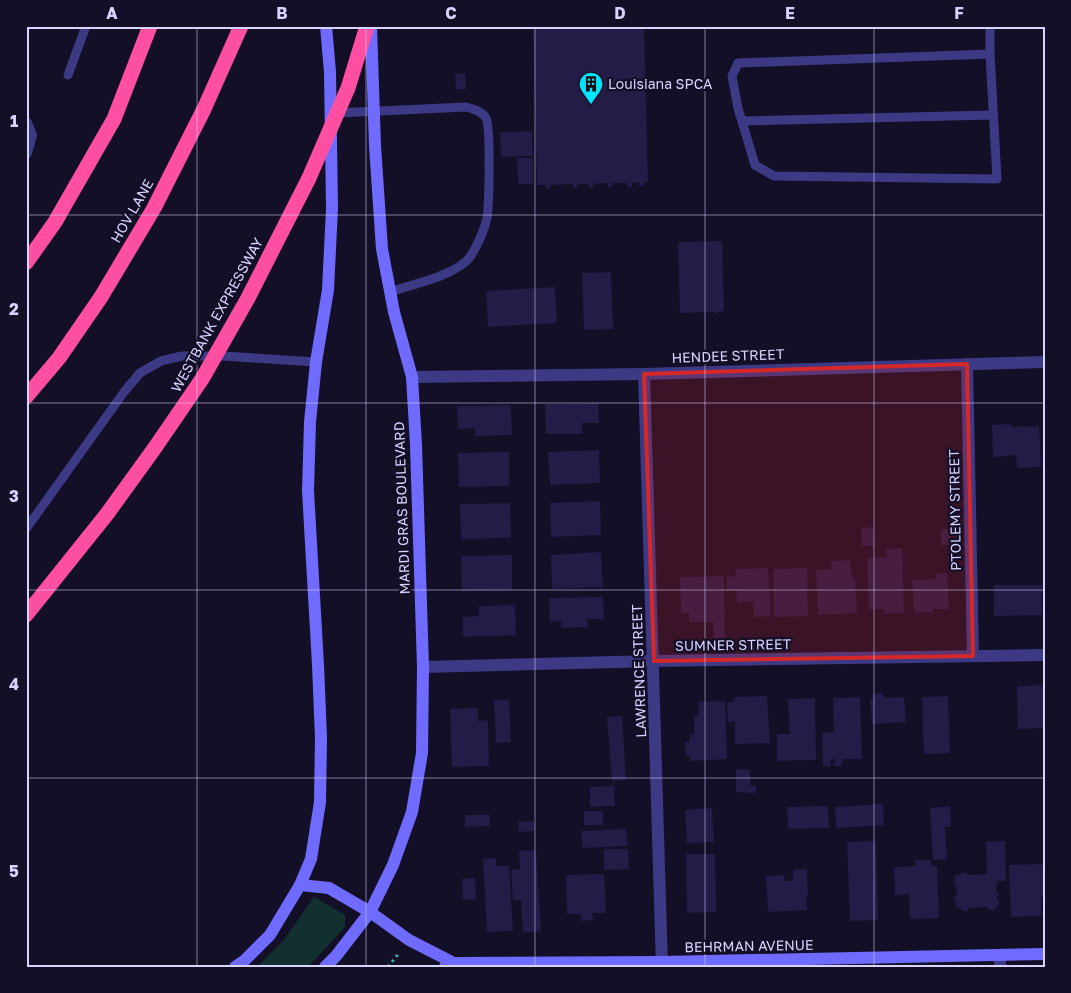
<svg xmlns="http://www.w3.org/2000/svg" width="1071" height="993" font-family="'Golos Text',sans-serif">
<rect width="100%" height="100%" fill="#130f26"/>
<polygon fill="#12302f" points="314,897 345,915 345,927 308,967 257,967 284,940"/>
<g fill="#241b47">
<polygon points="533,26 644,26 648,182 644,182 644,186 639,186 639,182 632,183 632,187 627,187 627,183 612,183 612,187 608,187 608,183 593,184 593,187 588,187 589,184 577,184 577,188 573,188 573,184 551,185 551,188 546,189 546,185 537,185"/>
<polygon points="465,73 466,89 456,89 455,74"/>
<polygon points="532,131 533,156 501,157 500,132"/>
<polygon points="517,158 533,158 533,184 518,184"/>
<polygon points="722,241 724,311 718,312 719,313 715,313 715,312 680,313 678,242"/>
<polygon points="611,272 613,329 584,330 582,273"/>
<polygon points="555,287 557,323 488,327 486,291"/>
<polygon points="598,403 599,423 582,423 582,434 546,434 545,404"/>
<polygon points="511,405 512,435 475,436 475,428 458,429 457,406"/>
<polygon points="1011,424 1011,427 1039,426 1041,467 1017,468 1016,455 993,457 992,425"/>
<polygon points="599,450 600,483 550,485 548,452"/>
<polygon points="509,452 509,486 459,487 458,453"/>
<polygon points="600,501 601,535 551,537 550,503"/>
<polygon points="510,503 511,538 461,539 460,504"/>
<polygon points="873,527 874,546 862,546 861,528"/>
<rect x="941" y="529" width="10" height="16"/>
<polygon points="902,548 904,613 884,614 884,609 869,609 867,558 887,557 886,549"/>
<polygon points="601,552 603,587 552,589 551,555"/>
<polygon points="512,555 512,590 462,591 461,556"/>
<polygon points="850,560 852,578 855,578 857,613 818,615 816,570 832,569 831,561"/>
<polygon points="768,568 771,616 754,617 753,601 737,603 736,590 727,590 726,577 736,576 735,569"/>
<polygon points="807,568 808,616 774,617 773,569"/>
<polygon points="947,573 949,609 933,609 933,612 914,613 912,580 936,579 935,574"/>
<polygon points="724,576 725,639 714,639 713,622 689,622 689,613 681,613 680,577"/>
<polygon points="994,585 1042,585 1042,615 994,616"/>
<polygon points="603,597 604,619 587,619 588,627 561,628 561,621 550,622 549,598"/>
<polygon points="515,605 516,635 463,637 463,617 479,616 479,606"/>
<polygon points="1044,685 1045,728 1018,729 1017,686"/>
<polygon points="883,693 884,698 904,697 906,722 872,724 870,699 873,698 872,694"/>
<polygon points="767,696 770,743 735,744 735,721 728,722 727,703 734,702 735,697"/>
<polygon points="948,696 950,753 924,754 922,697"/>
<polygon points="860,697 862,759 842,759 842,766 834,766 835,759 831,759 831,766 823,766 822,733 834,732 833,698"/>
<polygon points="815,698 816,760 777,761 777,734 790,734 788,699"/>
<polygon points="509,699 511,742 496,743 494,700"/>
<polygon points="725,701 727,759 690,761 690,756 686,756 685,742 690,742 690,735 694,735 694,716 699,716 698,702"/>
<polygon points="478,708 478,721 488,720 489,766 452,767 450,709"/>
<polygon points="622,716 626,780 612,781 607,717"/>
<polygon points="736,769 750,770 750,785 756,786 756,793 736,792"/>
<polygon points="614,786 615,806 590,807 590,787"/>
<polygon points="883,804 884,825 836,828 835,807"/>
<polygon points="828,806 829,828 788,829 787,807"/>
<polygon points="950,806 951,827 945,827 947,859 933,860 930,808"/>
<polygon points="712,808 714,842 687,843 685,810"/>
<rect x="584" y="811" width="19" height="14"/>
<polygon points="465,815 490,815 490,826 465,827"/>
<polygon points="534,821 535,831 519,832 518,822"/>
<polygon points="626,829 628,846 583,848 581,831"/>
<polygon points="876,841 878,920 850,921 847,842"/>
<polygon points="1005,841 1006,881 997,881 996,893 998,893 999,896 997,896 997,900 999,900 997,908 995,908 995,910 988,910 988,907 968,908 968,911 962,911 961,908 957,908 954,896 957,896 956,886 954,886 955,875 961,875 961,873 968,873 967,875 987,874 986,842"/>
<polygon points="604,849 628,849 629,869 604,870"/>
<polygon points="536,850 541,931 523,933 521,900 513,900 511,870 520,869 519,851"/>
<polygon points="686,854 715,854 716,912 687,913"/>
<polygon points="496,858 496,866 509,866 513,931 487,932 483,859"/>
<polygon points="915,860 931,860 931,866 937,866 939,918 910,919 909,894 895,895 894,867 916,866"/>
<polygon points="1044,864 1045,897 1041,897 1041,916 1011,917 1009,865"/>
<polygon points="807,869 808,897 806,897 807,910 768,912 766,876 784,875 785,881 793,881 793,870"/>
<polygon points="604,874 606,913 592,913 593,920 581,921 581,914 567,914 566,875"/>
<polygon points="475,878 476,899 463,900 462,879"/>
</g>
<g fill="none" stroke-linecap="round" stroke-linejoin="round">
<polyline stroke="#2fb8b0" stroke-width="3" stroke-dasharray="2.5 4" stroke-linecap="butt" points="388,967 399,953"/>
<g stroke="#3d3a85" stroke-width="9">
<polyline points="990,54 738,63 732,76 738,108 755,165 774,176 997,179 990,54 990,26"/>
<polyline points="68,75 86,26"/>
<path d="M336,113L466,107C473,109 482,111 486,118C491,127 489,205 487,218C484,231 477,246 470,257C455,276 413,284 390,292"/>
<polyline points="742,121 993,115"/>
<polyline points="26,529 124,392 140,373 161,361 182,356 223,356 316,362"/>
</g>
<g stroke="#3d3a85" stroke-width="12">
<polyline points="26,123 31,135 26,153"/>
<polyline points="967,364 973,656"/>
<polyline points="644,374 662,967"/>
<polyline points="412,377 644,374 1045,362"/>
<polyline points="423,667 654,661 1045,655"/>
<polyline points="1000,956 1000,967"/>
</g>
<g stroke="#6f6bff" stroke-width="12">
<polyline points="300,885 329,888 370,912 409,940 454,963"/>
<polyline points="235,967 244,961 270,935 300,885 311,859 320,802 321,738 318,665 308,491 310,422 316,362 328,290 332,208 330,72 326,26"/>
<polyline points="325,967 336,956 370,912 393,865 412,812 422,753 423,667 416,445 412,377 394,312 382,249 375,146 371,26"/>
<polyline points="445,967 454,963 662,962 1045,954"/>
</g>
<g stroke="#ff4fa3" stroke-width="15">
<polyline points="26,263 55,222 114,119 150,26"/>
<polyline points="26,397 59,358 101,297 154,208 204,109 241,26"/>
</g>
<polyline stroke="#ff4fa3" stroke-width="15" points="26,615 107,514 154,449 202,379 248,298 309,178 348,88 367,26"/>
</g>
<path fill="#d62828" fill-opacity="0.2" stroke="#d62828" stroke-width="4" stroke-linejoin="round" d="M967,364L973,656L654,661L644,374Z"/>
<path fill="none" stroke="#d9d4ff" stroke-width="1" stroke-opacity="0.55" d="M197,26V967M366,26V967M535,26V967M705,26V967M874,26V967M26,215H1045M26,403H1045M26,590H1045M26,778H1045"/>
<defs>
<symbol id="building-pin" viewBox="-11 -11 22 30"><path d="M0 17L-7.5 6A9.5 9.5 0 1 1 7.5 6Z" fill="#00e5ff" stroke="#130f26"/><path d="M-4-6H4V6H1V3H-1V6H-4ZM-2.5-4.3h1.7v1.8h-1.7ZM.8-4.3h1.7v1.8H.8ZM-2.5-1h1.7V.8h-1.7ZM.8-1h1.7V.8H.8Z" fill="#111"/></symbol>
</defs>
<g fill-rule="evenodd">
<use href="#building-pin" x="577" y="70" width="28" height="38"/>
</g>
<g text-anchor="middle" stroke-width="4.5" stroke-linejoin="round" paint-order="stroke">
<g font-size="14" fill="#d9d4ff" stroke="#130f26" text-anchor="start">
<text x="608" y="89">Louisiana SPCA</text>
</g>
<g font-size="14" fill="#d9d4ff" stroke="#130f26">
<text transform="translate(132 211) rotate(-60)" y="5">HOV LANE</text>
<text transform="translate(217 315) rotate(-61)" y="5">WESTBANK EXPRESSWAY</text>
<text transform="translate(728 356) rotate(-2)" y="5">HENDEE STREET</text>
<text transform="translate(402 508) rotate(-92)" y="5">MARDI GRAS BOULEVARD</text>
<text transform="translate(955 510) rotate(-91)" y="5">PTOLEMY STREET</text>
<text transform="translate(733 645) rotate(-1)" y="5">SUMNER STREET</text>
<text transform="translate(639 671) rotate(-92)" y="5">LAWRENCE STREET</text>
<text transform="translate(749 946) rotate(-1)" y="5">BEHRMAN AVENUE</text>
</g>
</g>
<rect width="1071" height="993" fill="none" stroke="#130f26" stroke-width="55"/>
<rect x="28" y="28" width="1016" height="938" fill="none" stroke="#d9d4ff" stroke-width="2"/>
<g font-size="16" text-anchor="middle" font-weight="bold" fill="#d9d4ff">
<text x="112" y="19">A</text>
<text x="282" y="19">B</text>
<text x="451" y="19">C</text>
<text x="620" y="19">D</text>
<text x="790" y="19">E</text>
<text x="959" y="19">F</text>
<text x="14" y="127">1</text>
<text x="14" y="315">2</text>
<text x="14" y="502">3</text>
<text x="14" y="690">4</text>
<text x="14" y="877">5</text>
</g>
</svg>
